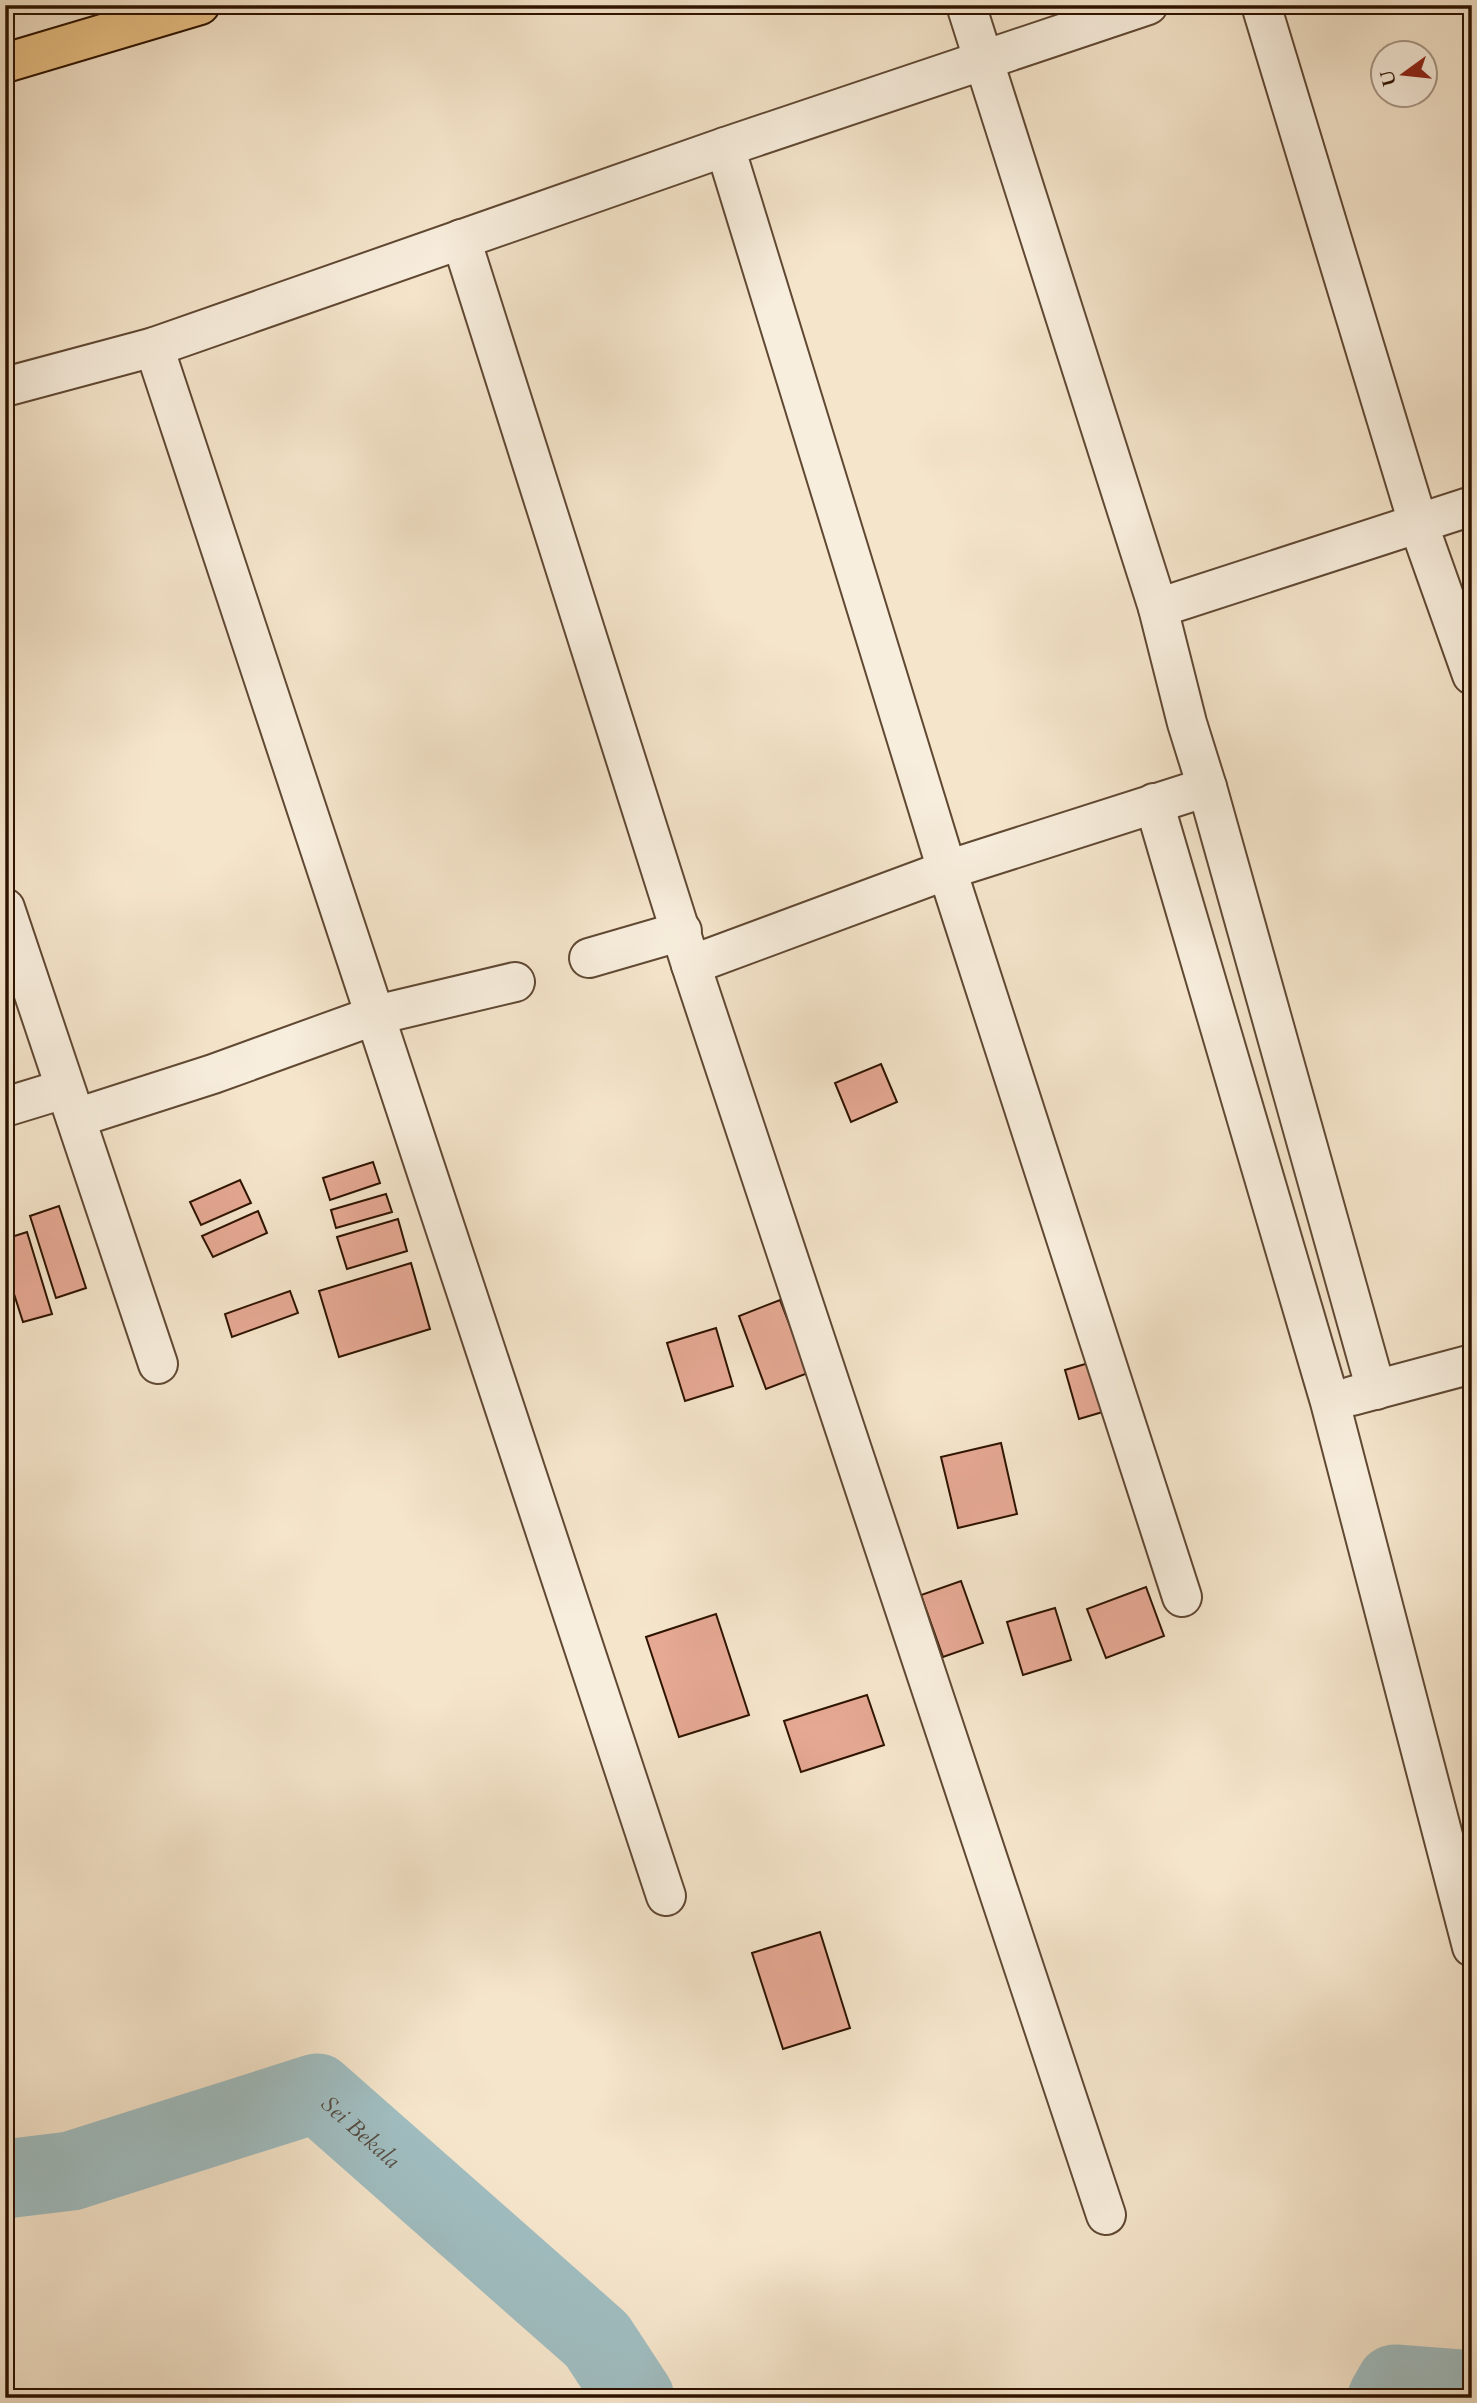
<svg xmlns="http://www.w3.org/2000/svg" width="1477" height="2403" font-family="Cardo,serif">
<rect width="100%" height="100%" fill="#f5e5cb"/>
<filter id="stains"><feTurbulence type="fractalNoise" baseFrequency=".00286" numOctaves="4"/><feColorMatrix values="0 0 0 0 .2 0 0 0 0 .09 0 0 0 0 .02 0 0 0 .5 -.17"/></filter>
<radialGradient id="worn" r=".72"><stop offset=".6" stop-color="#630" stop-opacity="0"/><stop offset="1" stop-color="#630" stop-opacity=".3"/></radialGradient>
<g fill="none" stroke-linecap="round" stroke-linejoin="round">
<g stroke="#a0bdc0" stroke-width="79">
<path id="s1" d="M5,2179L71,2171L317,2093L597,2340L635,2398"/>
<polyline points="1387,2398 1395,2384 1472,2390"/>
</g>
</g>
<g fill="#e6a994" stroke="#2e1300" stroke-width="2">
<polygon points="881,1064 897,1102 851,1122 835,1083"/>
<polygon points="373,1162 380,1183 330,1200 323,1178"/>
<polygon points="240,1180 251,1203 201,1225 190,1202"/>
<polygon points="386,1194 392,1212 336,1228 331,1210"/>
<polygon points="59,1206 86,1288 56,1298 30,1216"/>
<polygon points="258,1211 267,1233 213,1257 202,1236"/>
<polygon points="398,1219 407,1251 347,1269 337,1237"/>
<polygon points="27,1232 52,1314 23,1322 5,1266 5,1239"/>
<polygon points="411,1263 430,1329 339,1357 319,1291"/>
<polygon points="290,1291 298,1313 232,1337 225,1314"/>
<polygon points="780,1300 808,1373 766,1389 739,1316"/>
<polygon points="716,1328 733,1386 685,1401 667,1343"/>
<polygon points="1092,1362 1106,1411 1079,1419 1065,1370"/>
<polygon points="1001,1443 1017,1514 958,1528 941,1457"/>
<polygon points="961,1581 983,1643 943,1657 921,1595"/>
<polygon points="1146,1587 1164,1636 1106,1658 1087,1609"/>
<polygon points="1055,1608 1071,1660 1023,1675 1007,1622"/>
<polygon points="716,1614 749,1715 679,1737 646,1637"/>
<polygon points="867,1695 884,1745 801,1772 784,1721"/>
<polygon points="820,1932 850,2028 783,2049 752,1953"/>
</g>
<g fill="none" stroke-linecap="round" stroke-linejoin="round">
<defs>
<g id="minor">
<polyline points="1261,5 1418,523 1472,675"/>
<polyline points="725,147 947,870 1182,1597"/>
<polyline points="461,239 691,965 1106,2215"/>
<polyline points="154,347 666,1896"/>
<polyline points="5,387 154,347 725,147 1148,5"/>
<polyline points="1158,608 1472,506"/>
<polyline points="1207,787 1376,1390"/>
<polyline points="1154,803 1330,1402 1472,1947"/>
<polyline points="5,908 158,1364"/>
<polyline points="589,958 682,931"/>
<polyline points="691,965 947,870 1207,787 1187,723 1158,608 966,5"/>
<polyline points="5,1107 64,1089"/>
<polyline points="76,1118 213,1074 376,1015 515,982"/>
<polyline points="1352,1396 1472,1364"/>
</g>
<polyline id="major" points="5,63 200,5"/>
</defs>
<use href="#minor" stroke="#604833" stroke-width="42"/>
<use href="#major" stroke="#2e1300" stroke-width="42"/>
<use href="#minor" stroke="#f8eedd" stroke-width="38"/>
<use href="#major" stroke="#eac286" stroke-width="38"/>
</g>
<g text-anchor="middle" stroke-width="6" stroke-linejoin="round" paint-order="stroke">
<g font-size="23" font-style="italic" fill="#564e43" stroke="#f8eedd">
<text dy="8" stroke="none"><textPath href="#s1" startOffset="383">Sei Bekala</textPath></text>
</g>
</g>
<rect width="1477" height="2403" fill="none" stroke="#f5e5cb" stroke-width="28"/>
<rect x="7" y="7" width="1463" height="2389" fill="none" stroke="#2e1300" stroke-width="3.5"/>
<rect x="14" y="14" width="1449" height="2375" fill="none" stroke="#2e1300" stroke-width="2"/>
<g transform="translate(1404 74) rotate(255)"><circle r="33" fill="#f8eedd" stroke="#a79685" stroke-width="2"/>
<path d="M0-5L12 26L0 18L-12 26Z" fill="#8f2418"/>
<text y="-10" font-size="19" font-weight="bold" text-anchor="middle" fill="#2e1300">U</text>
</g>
<rect width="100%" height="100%" filter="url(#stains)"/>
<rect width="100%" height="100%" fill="url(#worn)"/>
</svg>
